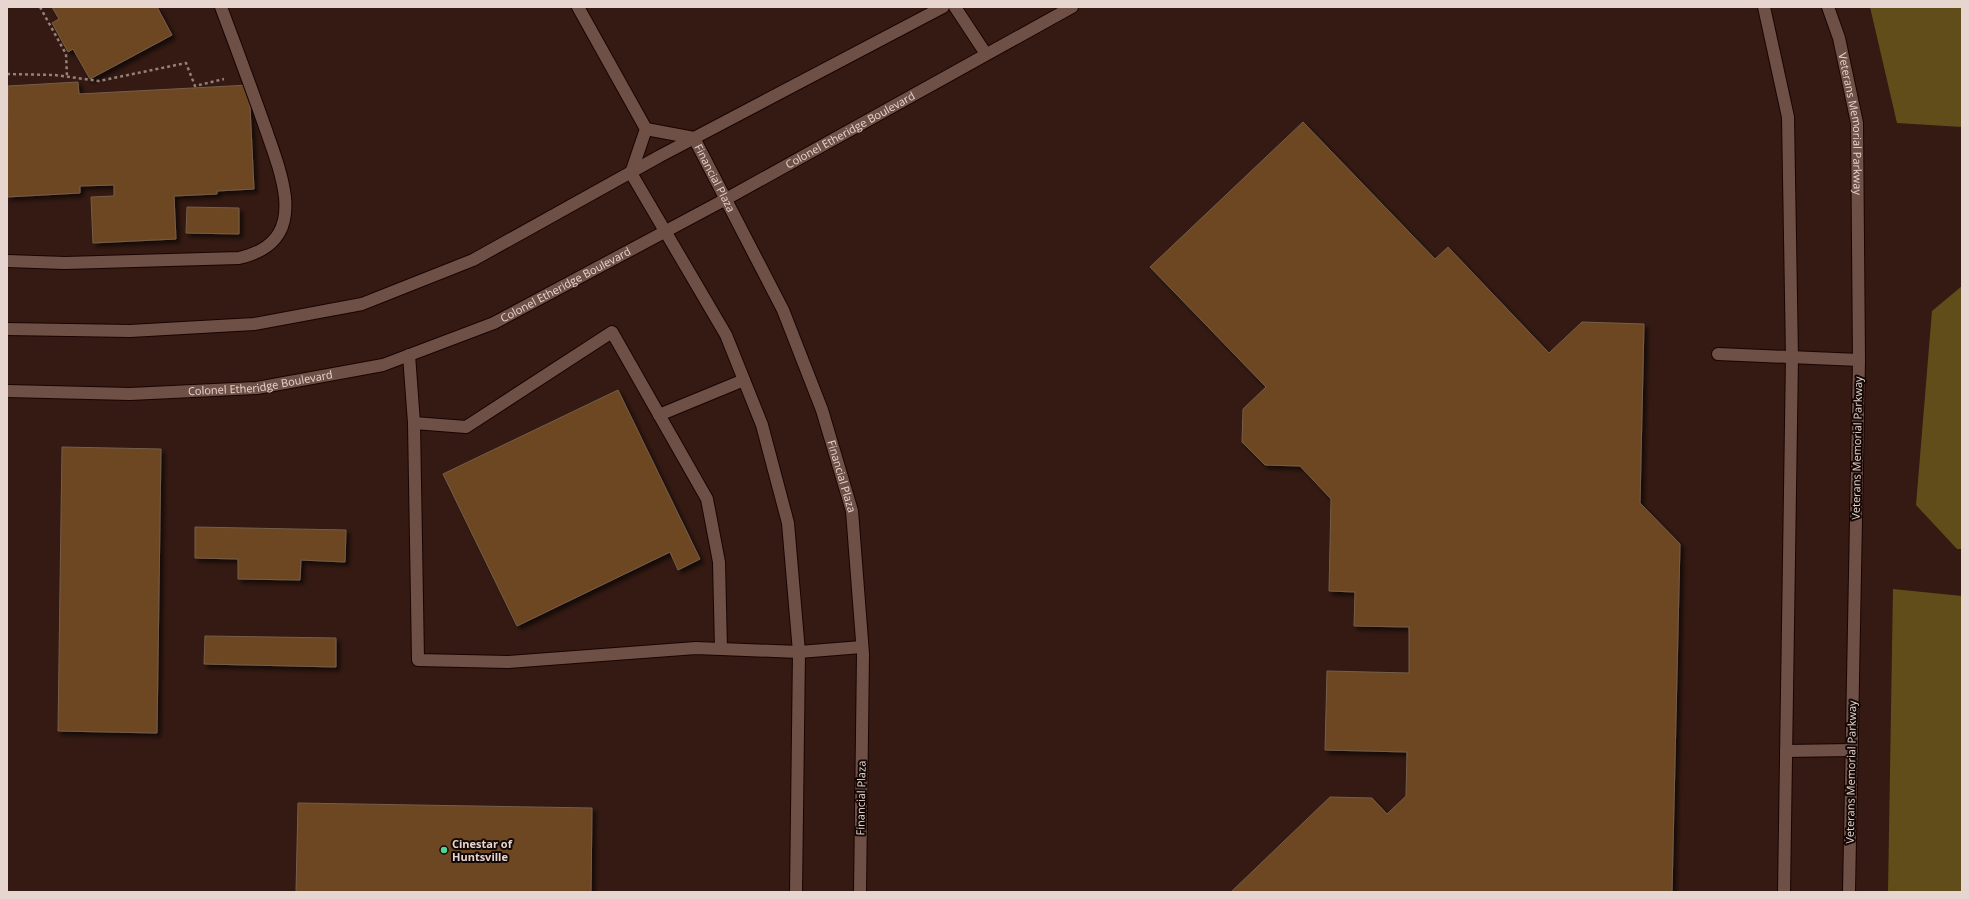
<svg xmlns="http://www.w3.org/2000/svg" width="1969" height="899" font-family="'Open Sans',sans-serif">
<defs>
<filter id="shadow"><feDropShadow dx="3.5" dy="3.5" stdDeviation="2" flood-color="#0009"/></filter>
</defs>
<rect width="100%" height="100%" fill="#341a12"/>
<g fill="#614d1a">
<polygon points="1870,7 1962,7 1962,127 1897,123"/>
<polygon points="1962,286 1962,549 1957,549 1916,505 1932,311"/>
<polygon points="1893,589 1962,596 1962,892 1888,892"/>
</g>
<g fill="#6c4622" stroke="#765e4a" filter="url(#shadow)">
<polygon points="52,7 157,7 172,35 90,79 73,49 68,52 52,23 59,19"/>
<polygon points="78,82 79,94 249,85 254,189 217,191 217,194 174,196 176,239 93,243 91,197 114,196 114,185 80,186 80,193 7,197 8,86"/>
<polygon points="1303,122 1435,259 1448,247 1549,353 1582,322 1644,324 1640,503 1680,544 1672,892 1231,892 1330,797 1372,798 1387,814 1406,796 1407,752 1325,750 1327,671 1409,673 1409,627 1354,626 1355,592 1329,591 1331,499 1300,466 1265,465 1242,442 1243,409 1266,387 1150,267"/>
<polygon points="187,207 239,208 239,234 186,233"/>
<polygon points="618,390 700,559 678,570 670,552 517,626 443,474"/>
<polygon points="62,447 161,449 157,733 58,731"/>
<polygon points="195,527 346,530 345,562 301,560 300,580 238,579 238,559 195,558"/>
<polygon points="205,636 336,638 336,667 204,664"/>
<polygon points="298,803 592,808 591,892 296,892"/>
</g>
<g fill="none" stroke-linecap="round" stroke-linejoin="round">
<defs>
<g id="minor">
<polyline points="578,7 646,129 631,173 726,335 762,425 788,523 799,652 796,892"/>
<polyline points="955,7 986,54"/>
<polyline points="1764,7 1788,117 1792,357 1784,892"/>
<path id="s1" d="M1828,7L1839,38L1857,123L1859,360L1849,892"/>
<path id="s2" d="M646,129L694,138L783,310L822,410L852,511L863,654L860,892"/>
<path d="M7,261L65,263L239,258C255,254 270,248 279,233C285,223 286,208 285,197C282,173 273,150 265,127C251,87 236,47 221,7"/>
<polyline points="7,329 130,331 254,324 362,304 473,260 660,156 943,7"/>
<polyline points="1718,354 1859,360"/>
<polyline points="409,355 414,423 418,660 508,662 696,648 799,652 862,647"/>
<path id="s3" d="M7,391L130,394L257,388L383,365L494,323L726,199L1072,7"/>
<polyline points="659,415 744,380"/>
<polyline points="414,423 466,427 612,332 707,499 719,562 721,649"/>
<polyline points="1786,751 1852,750"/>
</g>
</defs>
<use href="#minor" stroke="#1a0401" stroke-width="14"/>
<g stroke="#96817a" stroke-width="2.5" stroke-dasharray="3 3" stroke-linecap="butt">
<polyline points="40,7 66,54 67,77"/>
<polyline points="7,74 55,75 99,81 186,63 195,86 224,79"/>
</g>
<use href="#minor" stroke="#6e5047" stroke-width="12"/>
</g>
<circle fill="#52d397" stroke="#130805" stroke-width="1.5" cx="444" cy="850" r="4"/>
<g text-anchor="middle" stroke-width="4" stroke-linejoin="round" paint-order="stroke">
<g font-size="11" fill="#e7d5cf" stroke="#130805">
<text dy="4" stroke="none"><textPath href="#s1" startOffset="120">Veterans Memorial Parkway</textPath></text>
<text dy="4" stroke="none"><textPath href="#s3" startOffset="902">Colonel Etheridge Boulevard</textPath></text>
<text dy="4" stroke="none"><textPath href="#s2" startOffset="94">Financial Plaza</textPath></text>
<text dy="4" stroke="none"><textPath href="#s3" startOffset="578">Colonel Etheridge Boulevard</textPath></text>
<text dy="4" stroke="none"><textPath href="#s3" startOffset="254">Colonel Etheridge Boulevard</textPath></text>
<text transform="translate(1857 448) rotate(-89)" y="4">Veterans Memorial Parkway</text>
<text dy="4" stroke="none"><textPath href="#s2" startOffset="419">Financial Plaza</textPath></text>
<text transform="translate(1851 772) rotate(-89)" y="4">Veterans Memorial Parkway</text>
<text transform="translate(861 798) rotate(-89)" y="4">Financial Plaza</text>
</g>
<g font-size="11" font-weight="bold" fill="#e7d5cf" stroke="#130805" text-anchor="start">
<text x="452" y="848">Cinestar of<tspan x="452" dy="13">Huntsville</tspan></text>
</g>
</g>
<rect width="1969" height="899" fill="none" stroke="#e7d5cf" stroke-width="16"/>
</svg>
